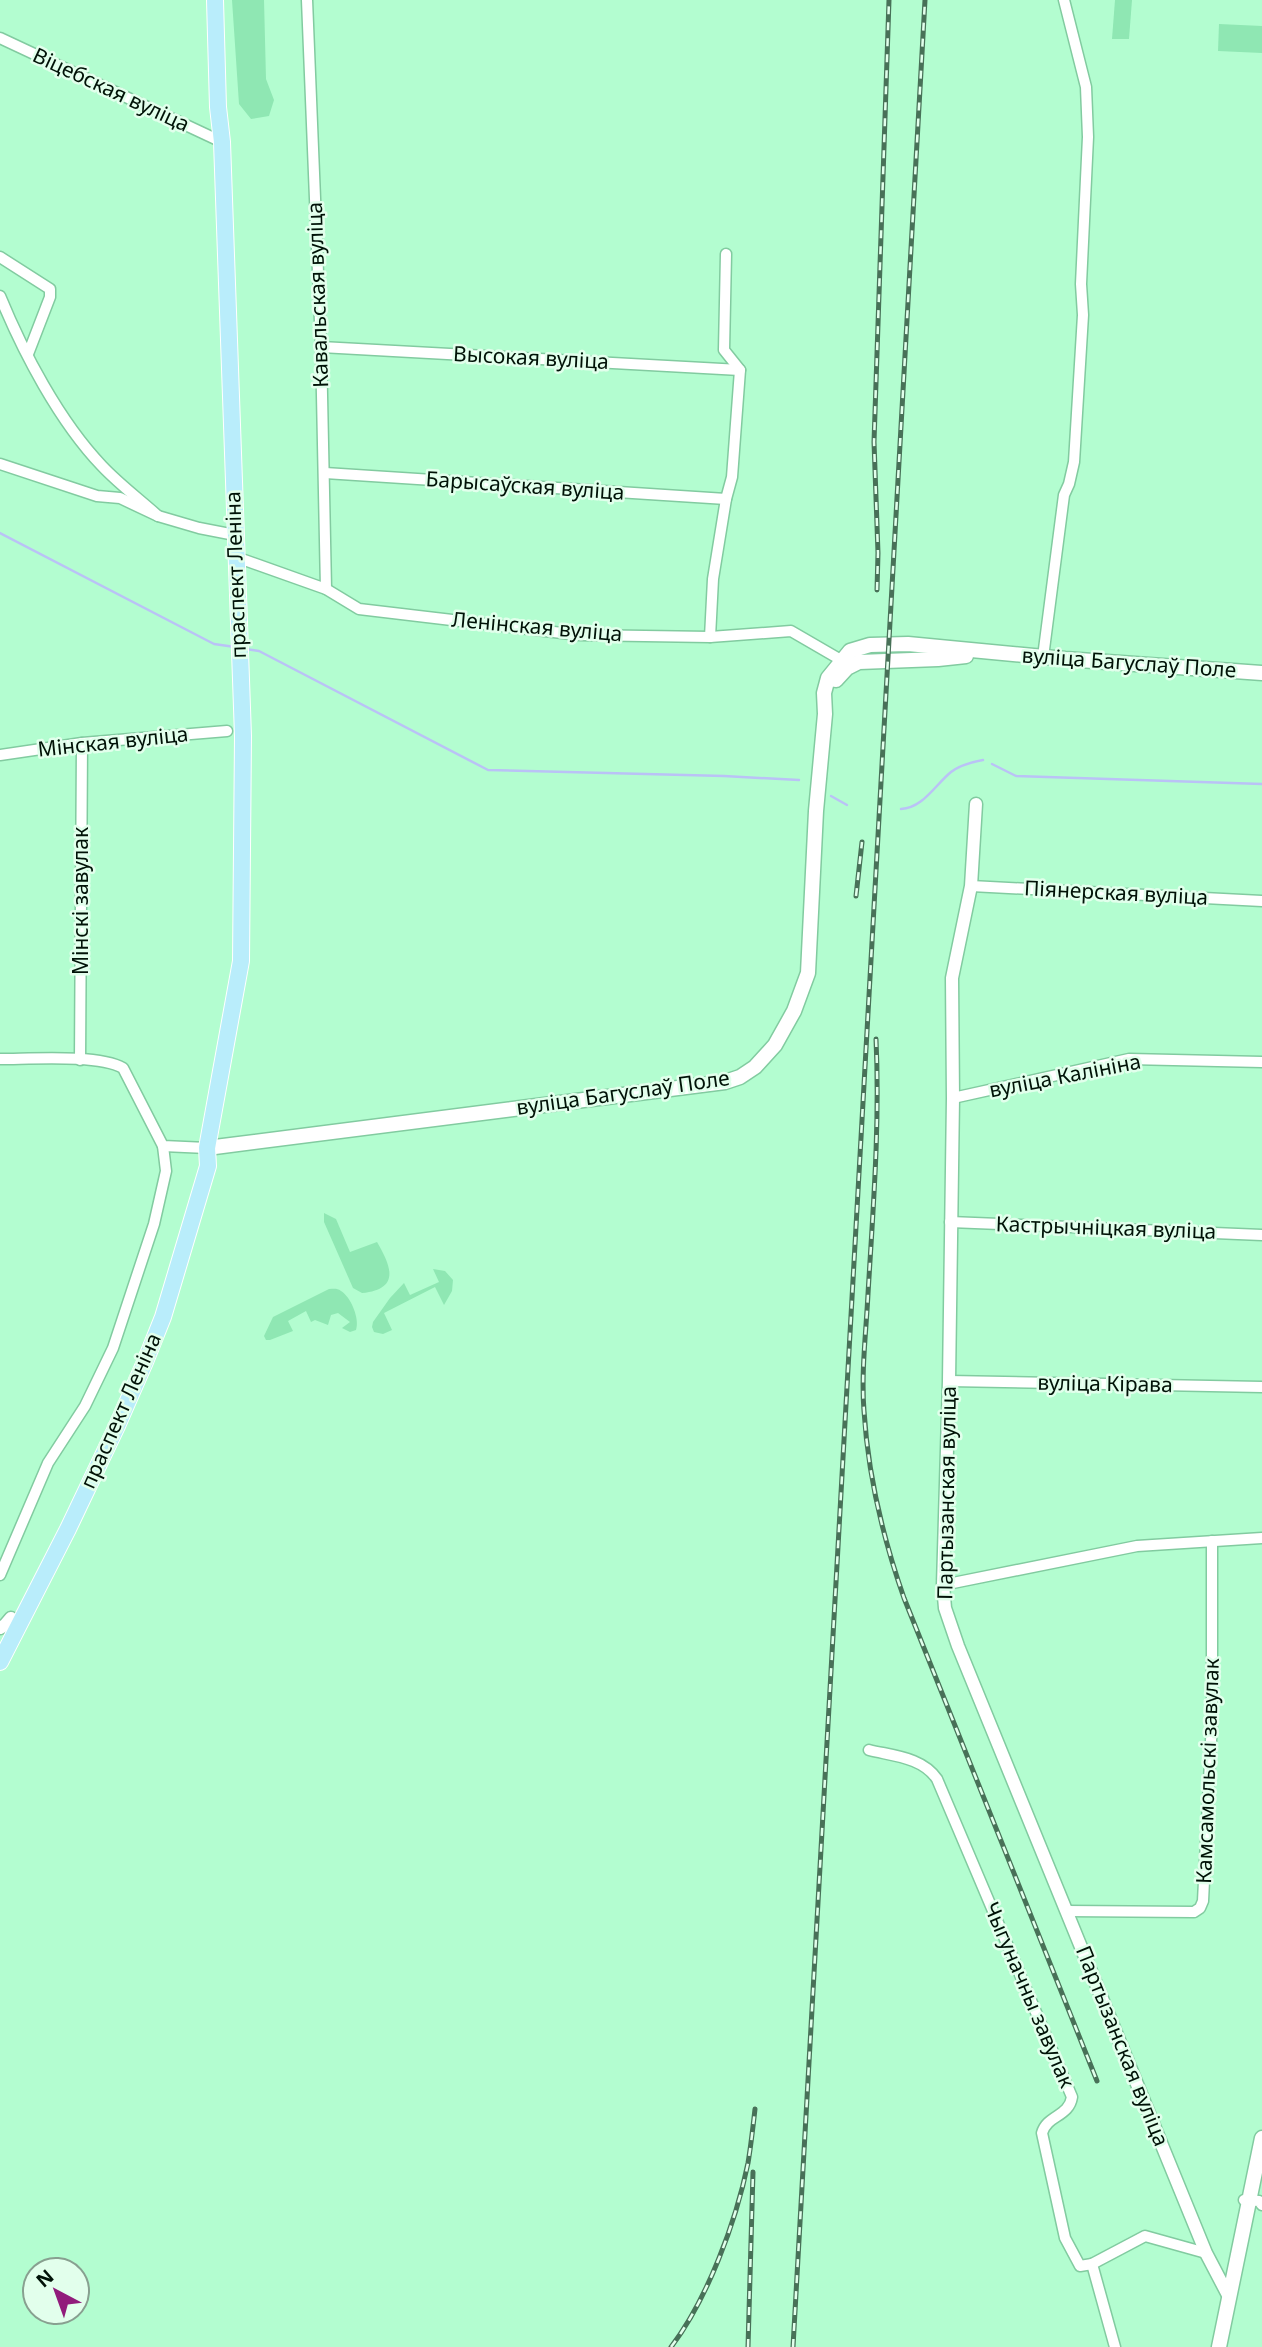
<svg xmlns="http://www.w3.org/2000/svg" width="1262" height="2347" font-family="'Noto Sans',sans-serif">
<rect width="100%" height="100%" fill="#b3fdd0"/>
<g fill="#8fe7b3">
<polygon points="232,0 264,0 266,79 274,100 269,116 251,119 239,104"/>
<polygon points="1115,0 1132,0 1129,39 1112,39"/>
<polygon points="1219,24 1262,26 1262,53 1218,51"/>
<path d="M324,1213L336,1219L350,1252L377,1242C391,1266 401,1289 362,1293L353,1288L324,1222Z"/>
<polygon points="433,1269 445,1271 453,1280 452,1291 444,1305 435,1287 384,1313 392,1330 383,1334 374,1332 372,1327 373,1322 390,1298 404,1283 410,1295 439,1282"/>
<path d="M329,1289C334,1289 337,1288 341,1291C351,1297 360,1319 356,1330L350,1332L342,1328L350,1322L338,1313L331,1315L328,1325L315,1320L311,1322L306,1311L288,1321L293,1331L270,1340H266L264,1336L273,1317Z"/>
</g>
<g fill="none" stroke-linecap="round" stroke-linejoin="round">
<g stroke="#bac2f6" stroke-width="2.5">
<polyline points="0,533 214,644 235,647"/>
<polyline points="245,649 259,651 488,770 724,776 799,780"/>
<polyline points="992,764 1016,776 1262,784"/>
<polyline points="831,796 847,805"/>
<path d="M901,809C923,808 935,785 951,772C960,765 972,762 983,760"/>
</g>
<defs>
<g id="minor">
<polyline points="307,0 321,347 326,589"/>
<polyline points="0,38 222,142"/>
<polyline points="0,257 50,289 50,297 28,354"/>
<path d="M0,296C23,352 59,421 102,466C119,484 139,499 158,516"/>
<polyline points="321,347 740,370"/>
<polyline points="0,464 97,496 120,498 158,516 199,528 235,535"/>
<polyline points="325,473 726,499"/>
<polyline points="236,557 326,589 359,609 579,635 710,637 791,631 841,660"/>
<polyline points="710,637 713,579 726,499 732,477 740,370 724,350 726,254"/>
<polyline points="1043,657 1064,495 1069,484 1074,462 1083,315 1081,284 1088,137 1086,87 1064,0"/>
<polyline points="0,755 82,743 227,731"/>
<polyline points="971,886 1262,901"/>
<path d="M0,1059C30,1059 99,1054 123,1068L163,1146L207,1148"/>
<polyline points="80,1060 82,743"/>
<polyline points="953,1098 1129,1059 1262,1062"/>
<polyline points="950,1222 1262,1235"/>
<polyline points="949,1381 1262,1387"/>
<polyline points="0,1575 48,1463 85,1406 113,1348 154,1224 166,1171 163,1146"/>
<polyline points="943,1585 1137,1546 1262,1538"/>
<path d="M869,1750C893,1756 922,1757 937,1779L1072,2097C1069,2117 1047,2115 1042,2133L1065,2238L1080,2266L1092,2264"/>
<polyline points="1067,1911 1194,1912 1200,1908 1203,1901 1212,1721 1212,1541"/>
<polyline points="1244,2200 1259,2201 1262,2205"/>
<polyline points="1115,2347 1092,2264 1145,2236 1206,2253"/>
</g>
<g id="tertiary">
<polyline points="976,804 971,886 952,978 953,1098 949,1381 943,1585 945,1608 958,1646 1206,2253 1228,2295"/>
<polyline points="0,1628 5,1625 11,1618"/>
</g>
<g id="secondary">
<polyline points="836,680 847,668 859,662 938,659 966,656"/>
<polyline points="207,1148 725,1082 740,1077 755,1067 775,1045 794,1011 808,973 816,811 825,714 824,693 828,678 850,651 870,645 908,644 1065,659 1262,673"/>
<polyline points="1219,2347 1262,2138"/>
</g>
<polyline id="primary" points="0,1662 68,1529 117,1426 145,1362 163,1317 208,1166 207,1148 241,961 243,736 222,142 218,107 215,0"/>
</defs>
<use href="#minor" stroke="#82cba0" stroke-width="13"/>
<use href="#tertiary" stroke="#82cba0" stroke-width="15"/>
<use href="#secondary" stroke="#82cba0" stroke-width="17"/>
<use href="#primary" stroke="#fff" stroke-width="18"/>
<use href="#minor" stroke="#fff" stroke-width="10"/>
<use href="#tertiary" stroke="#fff" stroke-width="12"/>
<use href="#secondary" stroke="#fff" stroke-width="14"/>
<use href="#primary" stroke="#b9edfb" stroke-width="16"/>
<defs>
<g id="rail">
<polyline points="877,590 878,553 874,442 889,0"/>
<polyline points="856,896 862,842"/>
<path d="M876,1039C880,1125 873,1209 868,1294C866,1333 861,1373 864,1411C868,1475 883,1538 904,1598L1097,2081"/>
<path d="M671,2347C707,2300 736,2222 748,2163C751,2145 753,2127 755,2109"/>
<polyline points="748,2347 753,2172"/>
<polyline points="793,2347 925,0"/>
</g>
</defs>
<use href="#rail" stroke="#487158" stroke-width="5"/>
<use href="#rail" stroke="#e2ffec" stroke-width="2.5" stroke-dasharray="8" stroke-linecap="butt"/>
</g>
<g text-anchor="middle" stroke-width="5" stroke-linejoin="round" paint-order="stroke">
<g font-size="21" fill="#001207" stroke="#e2ffec">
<text transform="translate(111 90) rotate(25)" y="7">Віцебская вуліца</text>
<text transform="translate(318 295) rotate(-92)" y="7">Кавальская вуліца</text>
<text transform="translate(531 358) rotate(3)" y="7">Высокая вуліца</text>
<text transform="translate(525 486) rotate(4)" y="7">Барысаўская вуліца</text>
<text transform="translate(236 575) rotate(-92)" y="7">праспект Леніна</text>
<text transform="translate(537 627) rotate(5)" y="7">Ленінская вуліца</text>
<text transform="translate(1129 663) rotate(4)" y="7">вуліца Багуслаў Поле</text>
<text transform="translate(113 742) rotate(-6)" y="7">Мінская вуліца</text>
<text transform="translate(1116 893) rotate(3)" y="7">Піянерская вуліца</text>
<text transform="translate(81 901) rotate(-90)" y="7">Мінскі завулак</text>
<text transform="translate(1065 1076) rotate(-11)" y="7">вуліца Калініна</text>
<text transform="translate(623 1093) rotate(-8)" y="7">вуліца Багуслаў Поле</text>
<text transform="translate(1106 1228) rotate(2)" y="7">Кастрычніцкая вуліца</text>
<text transform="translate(1105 1384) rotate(1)" y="7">вуліца Кірава</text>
<text transform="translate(121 1411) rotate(-66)" y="7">праспект Леніна</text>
<text transform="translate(947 1493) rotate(-89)" y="7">Партызанская вуліца</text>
<text transform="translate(1208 1771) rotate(-88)" y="7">Камсамольскі завулак</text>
<text transform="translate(1029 1995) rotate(67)" y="7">Чыгуначны завулак</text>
<text transform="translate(1122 2046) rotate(68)" y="7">Партызанская вуліца</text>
</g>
</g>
<g transform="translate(56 2291) rotate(319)"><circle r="33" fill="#e2ffec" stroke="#88a090" stroke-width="2"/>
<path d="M0-5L12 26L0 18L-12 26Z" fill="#911c7b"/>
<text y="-10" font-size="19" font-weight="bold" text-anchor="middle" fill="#001207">N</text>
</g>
</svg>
